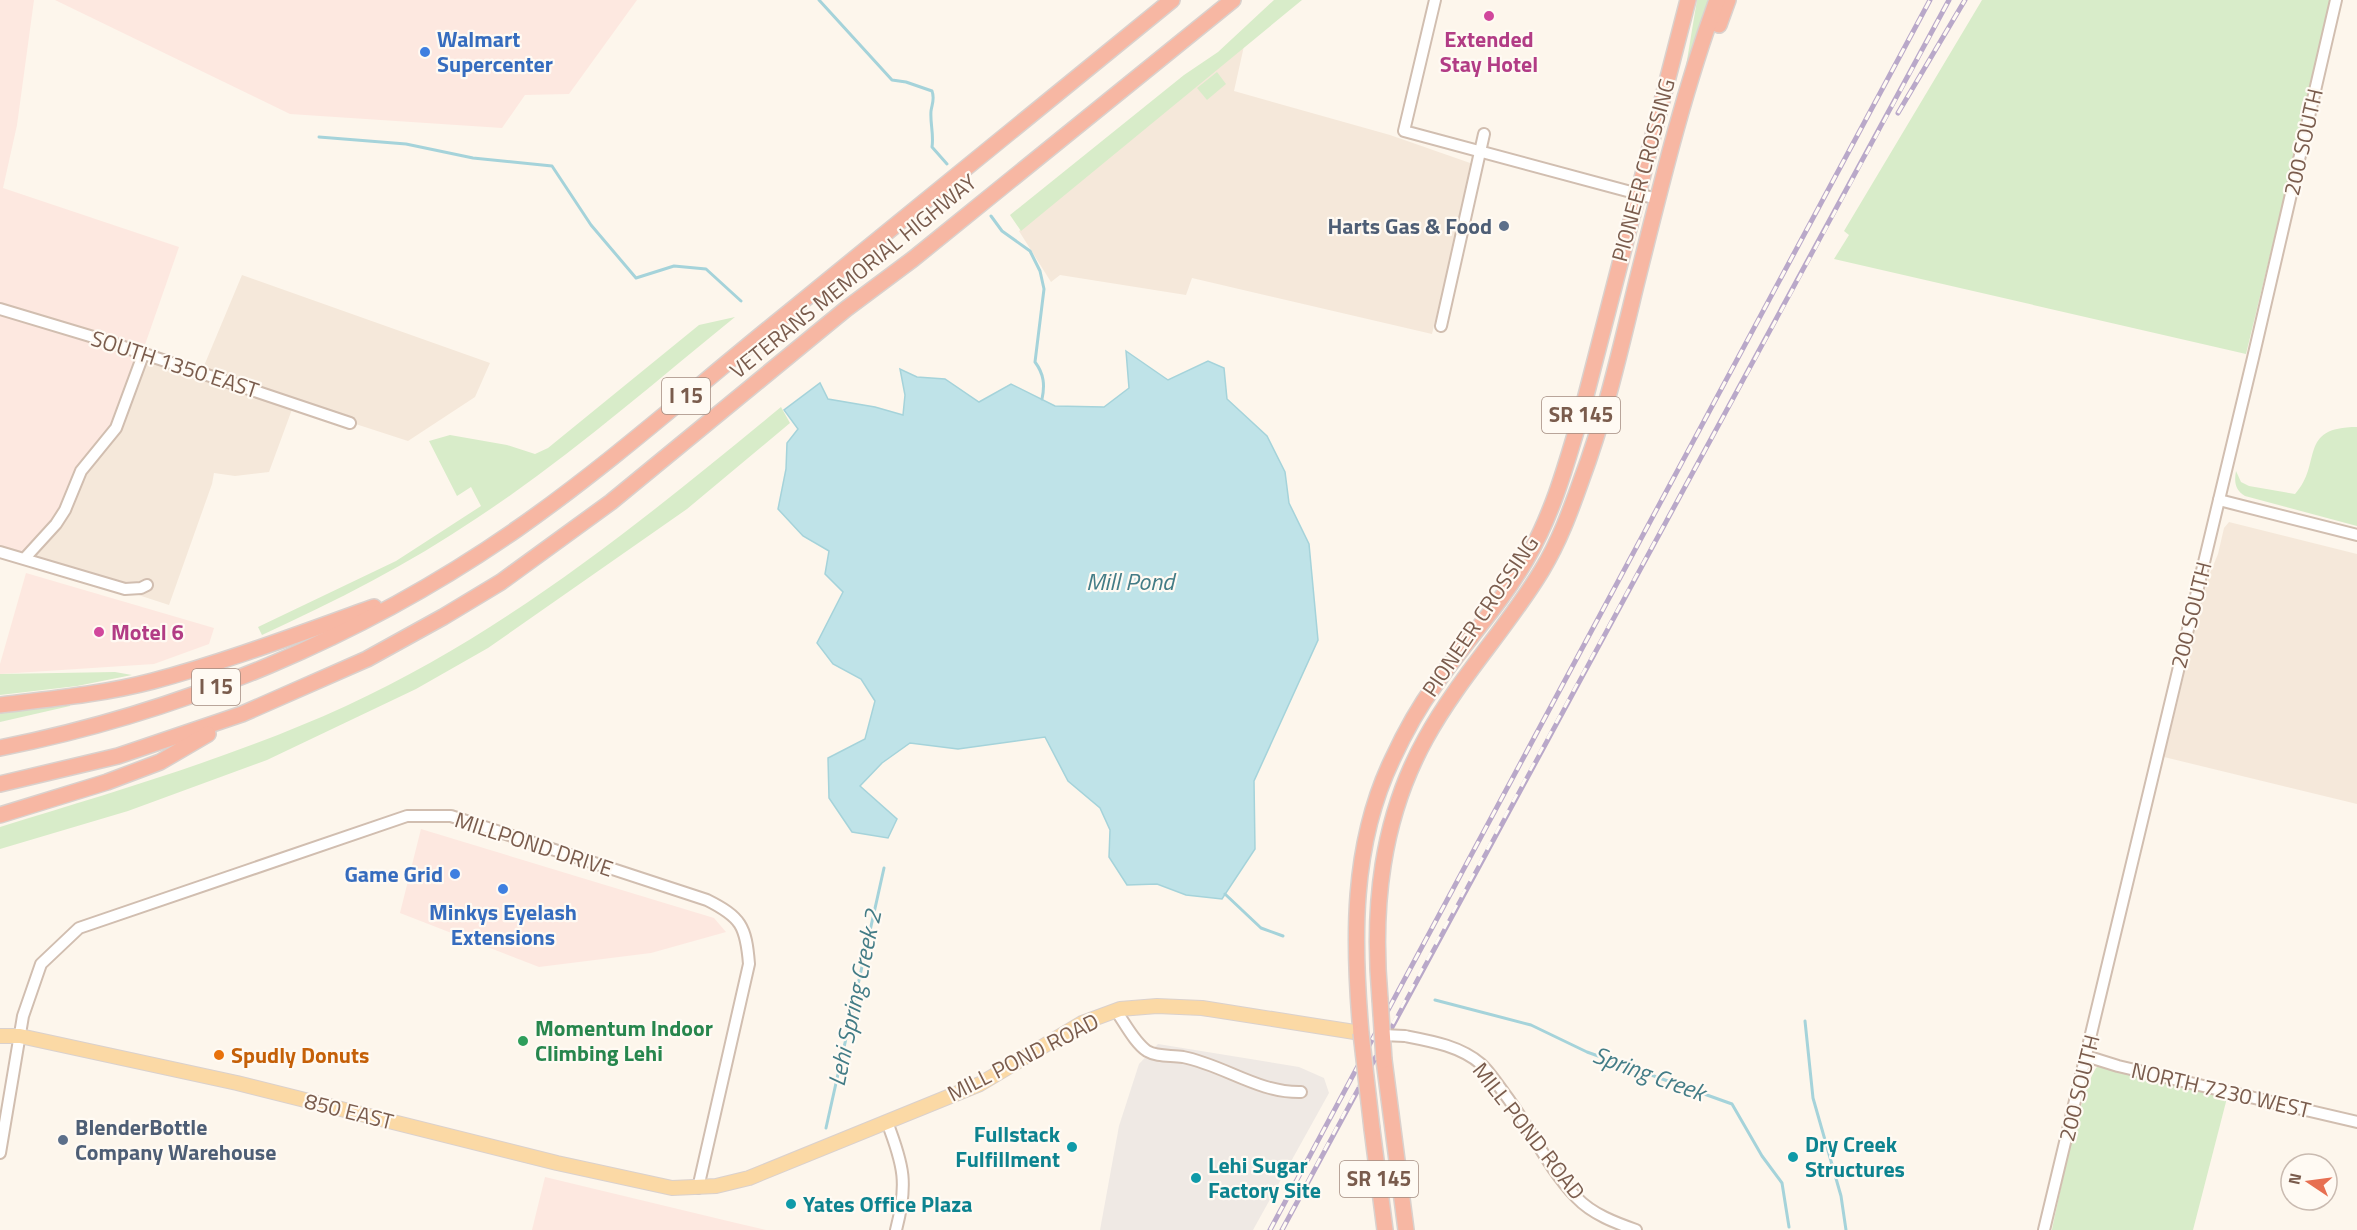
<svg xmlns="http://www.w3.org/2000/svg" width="2357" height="1230" font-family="'Titillium Web',sans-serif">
<rect width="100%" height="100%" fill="#fdf6ec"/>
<g fill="#f5e8da">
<polygon points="1244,46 1234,91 1390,135 1473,164 1432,334 1192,278 1186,295 1060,275 1051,282 1019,231"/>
<polygon points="242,275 490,363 475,397 408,441 294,404 269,472 235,476 214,473 212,484 169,605 25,558 56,524 143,355 201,373"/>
<polygon points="2229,522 2357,554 2357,804 2164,757 2208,578 2218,554 2224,528"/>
</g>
<g fill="#fde8e0">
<polygon points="0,0 34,0 17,125 3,188 179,247 116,428 25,558 0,552"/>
<polygon points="55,0 637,0 569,94 525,95 502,128 290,114"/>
<polygon points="26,573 214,628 209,644 154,664 0,674 0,664"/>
<polygon points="421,829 714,918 726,932 651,953 539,967 400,913"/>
<polygon points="545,1177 732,1222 766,1230 532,1230"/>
</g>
<polygon fill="#efe9e4" points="1158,1044 1299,1067 1324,1078 1329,1093 1253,1230 1100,1230 1119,1126 1139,1064"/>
<g fill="#d8ecc9">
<polygon points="1274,0 1302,0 1021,231 1010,215 1184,75 1218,52"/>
<polygon points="1697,0 1710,0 1686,66"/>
<polygon points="1982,0 2332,0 2246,354 1834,259 1849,235 1844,231"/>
<polygon points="1217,72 1226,84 1207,100 1197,88"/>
<path d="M735,317C650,386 568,458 477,518C409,564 336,601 262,635L258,627L396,561L481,506L471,487L457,496L429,441L450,435L507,445L535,454L548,448L699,325Z"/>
<path d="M781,407L790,423L687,509L488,648L416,689L267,760L128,811L0,849V827C117,791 234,757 346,706C507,632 645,519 781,407Z"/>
<path d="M2357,427V526L2245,496C2235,490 2234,482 2236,471L2241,482L2249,486L2295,494C2323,464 2297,427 2357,427Z"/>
<polygon points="115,672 132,675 77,686 0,695 0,674"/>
<polygon points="70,705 70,706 0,722 0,713"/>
<path d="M2099,1065L2228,1094L2193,1230H2052C2058,1203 2083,1076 2099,1065Z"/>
</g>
<polygon fill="#bfe3e8" stroke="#a5d3da" stroke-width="1.5" points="1126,351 1168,380 1208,361 1224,368 1227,399 1267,436 1285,472 1289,503 1309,544 1318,640 1254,781 1255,849 1222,899 1186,895 1157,884 1127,885 1109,857 1110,830 1100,808 1068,781 1045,737 958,749 910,743 882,763 860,786 897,819 888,838 852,832 829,798 828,758 865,739 875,701 861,679 833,664 817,643 843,592 825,574 829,551 803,536 778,509 786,469 787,443 798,429 784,410 820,383 828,399 875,407 903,415 905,395 900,369 917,377 945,379 979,402 1011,384 1055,406 1104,407 1129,388"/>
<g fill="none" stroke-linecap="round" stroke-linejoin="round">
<g stroke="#a5d3da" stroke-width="3">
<path d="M819,0L892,80L906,82L932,91C935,99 932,104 931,111C930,124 934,134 932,147L947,164"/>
<polyline points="319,137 406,144 473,158 552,166 591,225 636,278 674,266 706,269 741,301"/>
<polyline points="968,190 969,191"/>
<path d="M991,216L1002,231L1030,251L1040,271L1044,289L1035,362C1044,374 1045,385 1042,399"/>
<polyline points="1225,894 1261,928 1283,936"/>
<polyline points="1435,1000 1531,1025 1587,1052 1732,1104 1762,1156 1782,1183 1789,1227"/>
<polyline points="1805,1021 1813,1098 1841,1196 1846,1230"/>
<polyline points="826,1128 884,868"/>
</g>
<defs>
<g id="minor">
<polyline points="1435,0 1404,131 1657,199"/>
<polyline points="0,309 100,339 350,423"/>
<polyline points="1441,326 1484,134"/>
<polyline points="2219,500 2357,535"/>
<polyline points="0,552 125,589 141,588 147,585"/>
<polyline points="25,558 56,524 65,510 81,471 116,428 143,355"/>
<path d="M1116,1011C1125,1023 1134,1042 1147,1051C1157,1057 1171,1055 1183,1057C1224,1065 1258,1093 1301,1092"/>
<path d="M1405,1036C1431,1041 1460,1046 1481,1064C1490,1072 1497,1084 1504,1093C1530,1127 1547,1167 1577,1198C1592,1214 1616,1223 1636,1230"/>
<polyline points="2086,1056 2118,1066 2357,1122"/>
<path d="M887,1122C904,1166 908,1184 896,1230"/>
<path d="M0,1153L23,1016L41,964L79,928L407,816H451L707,900C741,917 746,926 749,964L698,1188"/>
<polyline points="2044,1230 2253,358 2336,0"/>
</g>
<polyline id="major" points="0,1036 20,1036 237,1083 557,1163 672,1188 716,1186 749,1178 980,1084 1082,1023 1120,1009 1157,1006 1202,1008 1361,1033"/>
<g id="highway">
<polyline points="1719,25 1728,0"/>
<path d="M0,705C51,699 104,694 153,681C228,661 301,633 374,607"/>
<path d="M0,748C185,711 362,637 517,529C610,464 695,388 783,317C912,212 1042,106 1172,0"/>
<polyline points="0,784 118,756 242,714 367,659 443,617 501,582 611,502 846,309 913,259 1233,0"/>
<polyline points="0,815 107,782 160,762 208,734"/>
<path d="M1380,999C1372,908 1381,819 1426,738C1459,678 1507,628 1542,570C1559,542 1570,512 1581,481C1605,417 1620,351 1636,285C1660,189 1683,93 1717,0"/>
<path d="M1361,1033C1353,941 1351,846 1392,760C1404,734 1418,708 1435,685C1464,643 1500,605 1526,560C1553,514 1567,462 1582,411L1688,0"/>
<polyline points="1384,1060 1406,1230"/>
<polyline points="1372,1129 1385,1230"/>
</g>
</defs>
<use href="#minor" stroke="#d1beb0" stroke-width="14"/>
<use href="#major" stroke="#dad1cd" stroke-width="16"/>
<use href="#highway" stroke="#dad1cd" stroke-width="18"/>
<use href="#minor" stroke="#fff" stroke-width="10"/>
<use href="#major" stroke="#fbd9a5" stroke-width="14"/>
<use href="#highway" stroke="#f7b7a3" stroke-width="15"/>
<defs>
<g id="rail">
<polyline points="1898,113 1965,0"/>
<polyline points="1270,1230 1930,0"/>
<path d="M1282,1230C1501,818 1729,411 1949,0"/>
</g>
</defs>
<use href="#rail" stroke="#b9a8c9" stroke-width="5"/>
<use href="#rail" stroke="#fffaf3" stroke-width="3" stroke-dasharray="9" stroke-linecap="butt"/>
<defs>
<polyline id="minor-bridge" points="1382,1035 1405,1036"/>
<g id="highway-bridge">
<polyline points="1380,999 1384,1060"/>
<polyline points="1361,1033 1372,1129"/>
</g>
</defs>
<use href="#minor-bridge" stroke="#d1beb0" stroke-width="14" stroke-linecap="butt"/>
<use href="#highway-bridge" stroke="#dad1cd" stroke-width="18" stroke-linecap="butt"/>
<use href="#minor-bridge" stroke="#fff" stroke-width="10"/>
<use href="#highway-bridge" stroke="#f7b7a3" stroke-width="15"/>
</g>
<g fill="#d1479c" stroke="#fffaf3" stroke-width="2">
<circle cx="1489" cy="16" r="6"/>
<circle cx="99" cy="632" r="6"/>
</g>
<g fill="#3f7fe0" stroke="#fffaf3" stroke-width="2">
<circle cx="425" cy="52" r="6"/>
<circle cx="455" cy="874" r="6"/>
<circle cx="503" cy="889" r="6"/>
</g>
<g fill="#5c6f8a" stroke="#fffaf3" stroke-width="2">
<circle cx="1504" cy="226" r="6"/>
<circle cx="63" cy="1140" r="6"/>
</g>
<circle fill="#2e9e5b" stroke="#fffaf3" stroke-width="2" cx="523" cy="1041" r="6"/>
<circle fill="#e8710a" stroke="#fffaf3" stroke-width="2" cx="219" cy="1055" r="6"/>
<g fill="#0f9aa8" stroke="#fffaf3" stroke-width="2">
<circle cx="1072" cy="1147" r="6"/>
<circle cx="1793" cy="1157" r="6"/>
<circle cx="1196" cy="1178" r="6"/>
<circle cx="791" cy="1204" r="6"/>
</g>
<g text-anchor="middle" stroke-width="4.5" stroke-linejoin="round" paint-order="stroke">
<g fill="#fffaf3" stroke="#a28b7f" stroke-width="1.5">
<rect x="662" y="378" width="48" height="36" rx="4.5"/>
<rect x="1542" y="397" width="78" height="36" rx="4.5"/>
<rect x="192" y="669" width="48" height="36" rx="4.5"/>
<rect x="1340" y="1161" width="78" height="36" rx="4.5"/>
</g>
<g font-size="21" font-weight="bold" fill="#7a5c4d">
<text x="686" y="403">I 15</text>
<text x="1581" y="422">SR 145</text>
<text x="216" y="694">I 15</text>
<text x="1379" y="1186">SR 145</text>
</g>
<g font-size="22" font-weight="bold" fill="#366cbe" stroke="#fffaf3" text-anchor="start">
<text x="437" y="47">Walmart<tspan x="437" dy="25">Supercenter</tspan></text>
<text x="443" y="882" text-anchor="end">Game Grid</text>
<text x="503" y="920" text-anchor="middle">Minkys Eyelash<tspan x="503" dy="25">Extensions</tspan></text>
</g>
<g font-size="22" font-weight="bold" fill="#b23c85" stroke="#fffaf3">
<text x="1489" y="47">Extended<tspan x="1489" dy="25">Stay Hotel</tspan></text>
<text x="111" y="640" text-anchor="start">Motel 6</text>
</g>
<g font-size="22" fill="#7a5c4d" stroke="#fffaf3">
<text transform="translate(2303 142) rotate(-77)" y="8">200 SOUTH</text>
<text transform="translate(1643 170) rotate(-75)" y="8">PIONEER CROSSING</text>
<text transform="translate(853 276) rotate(-39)" y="8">VETERANS MEMORIAL HIGHWAY</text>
<text transform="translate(175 364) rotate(18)" y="8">SOUTH 1350 EAST</text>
<text transform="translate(2191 615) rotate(-76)" y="8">200 SOUTH</text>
<text transform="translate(1480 616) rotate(-56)" y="8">PIONEER CROSSING</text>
<text transform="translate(534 844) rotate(18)" y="8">MILLPOND DRIVE</text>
<text transform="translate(1023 1057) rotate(-27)" y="8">MILL POND ROAD</text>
<text transform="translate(2079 1088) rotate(-76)" y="8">200 SOUTH</text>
<text transform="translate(2221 1090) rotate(13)" y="8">NORTH 7230 WEST</text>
<text transform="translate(349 1111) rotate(14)" y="8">850 EAST</text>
<text transform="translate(1529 1131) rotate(52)" y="8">MILL POND ROAD</text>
</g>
<g font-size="22" font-weight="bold" fill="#4e5e75" stroke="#fffaf3" text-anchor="end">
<text x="1492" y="234">Harts Gas &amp; Food</text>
<text x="75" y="1135" text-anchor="start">BlenderBottle<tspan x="75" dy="25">Company Warehouse</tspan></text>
</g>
<g font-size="22" font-weight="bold" fill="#27864d" stroke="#fffaf3" text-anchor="start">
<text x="535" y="1036">Momentum Indoor<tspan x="535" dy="25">Climbing Lehi</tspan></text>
</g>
<g font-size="22" font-weight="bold" fill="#c56008" stroke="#fffaf3" text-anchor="start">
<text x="231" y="1063">Spudly Donuts</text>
</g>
<g font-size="22" font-weight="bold" fill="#0d838f" stroke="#fffaf3" text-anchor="start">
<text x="1060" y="1142" text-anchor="end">Fullstack<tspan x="1060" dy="25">Fulfillment</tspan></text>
<text x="1805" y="1152">Dry Creek<tspan x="1805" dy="25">Structures</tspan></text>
<text x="1208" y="1173">Lehi Sugar<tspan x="1208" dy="25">Factory Site</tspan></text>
<text x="803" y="1212">Yates Office Plaza</text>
</g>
<g font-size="24" font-style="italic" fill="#437c86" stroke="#fffaf3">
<text x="1130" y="590">Mill Pond</text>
<text transform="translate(855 998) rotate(-78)" y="8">Lehi Spring Creek 2</text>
<text transform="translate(1649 1074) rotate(20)" y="8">Spring Creek</text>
</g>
</g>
<g transform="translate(2309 1182) rotate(283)"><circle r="28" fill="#fffaf3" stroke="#cabbb1" stroke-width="1.5"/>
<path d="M0-4.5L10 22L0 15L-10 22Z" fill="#e76f51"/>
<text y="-9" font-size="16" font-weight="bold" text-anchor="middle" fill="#7a5c4d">N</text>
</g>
</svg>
